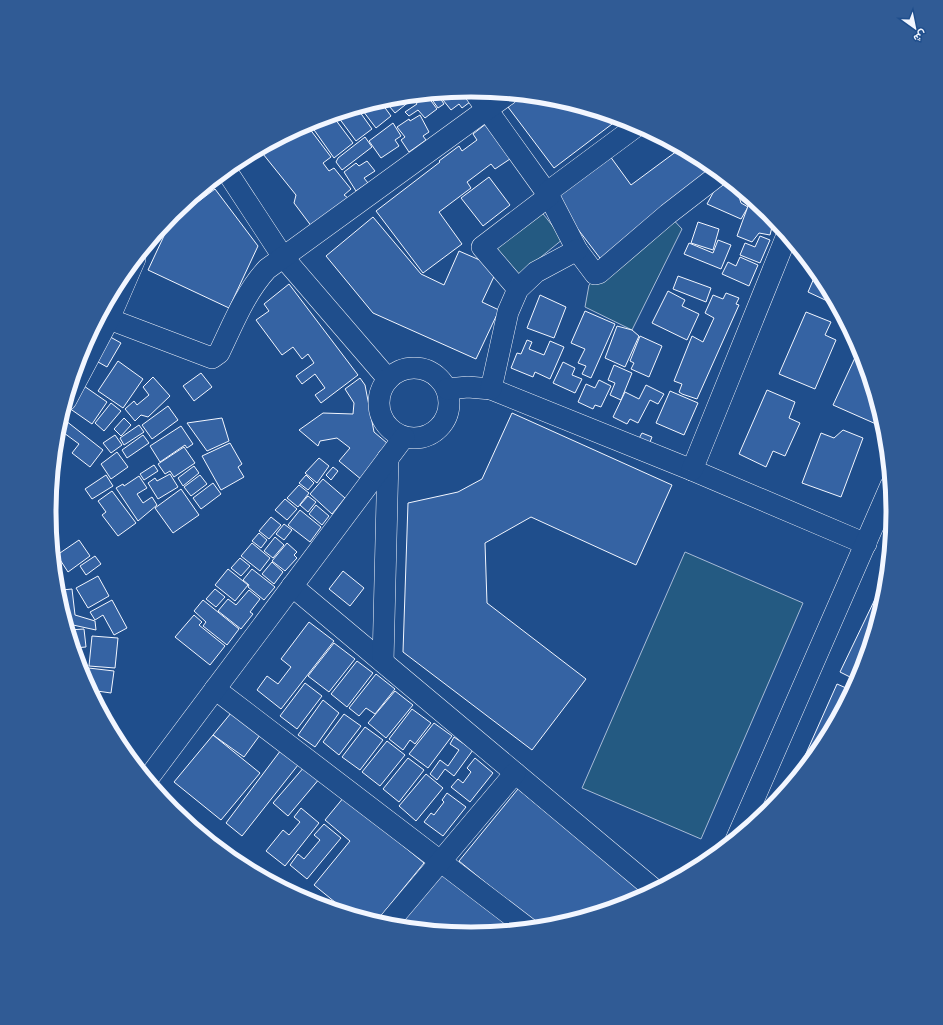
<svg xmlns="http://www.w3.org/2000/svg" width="943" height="1025" font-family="'Asap Condensed',Vazirmatn,sans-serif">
<rect width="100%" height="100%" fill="#1f4e8c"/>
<g fill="#245a82" stroke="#a8bbd7">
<polygon points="536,205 563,239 514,279 486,245"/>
<polygon points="668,214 682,229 632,330 585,307 589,285"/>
<polygon points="685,552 803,603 701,839 582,788"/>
</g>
<g fill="#3563a3" stroke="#f2f6ff">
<polygon points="468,90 474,99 462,108 459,104 451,110 443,100 449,94 447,92"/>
<polygon points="445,93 446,94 440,98 444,104 438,108 428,94"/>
<polygon points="426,94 437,109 425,118 418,110 409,116 405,112 417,104 414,99 419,95"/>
<polygon points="524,95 529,96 535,103 543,97 554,98 620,118 554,168 508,107"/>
<polygon points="406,96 410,101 395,113 384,100"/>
<polygon points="380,101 391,116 376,128 360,107"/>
<polygon points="357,108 372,129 356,141 336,114"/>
<polygon points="332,115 353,143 334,158 312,127 325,118"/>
<polygon points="420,115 429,132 423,136 426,140 409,152 401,140 405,137 397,127 409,119 410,121"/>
<polygon points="393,123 401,136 395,140 399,146 381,158 369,141"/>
<polygon points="487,123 513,157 495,169 491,164 467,182 471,188 439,212 462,244 423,273 376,211 440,162 439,161 459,146 462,151 477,140 473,134"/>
<polygon points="306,124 331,157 323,163 329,171 334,168 351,189 344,195 348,198 312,227 294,203 296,195 259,149 295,132"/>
<polygon points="365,137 372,147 342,170 336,162 338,158"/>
<polygon points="681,148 706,161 717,170 603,262 551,194 607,152 631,185"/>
<polygon points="367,161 375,171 364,178 368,183 356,191 344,172 356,163 359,166"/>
<polygon points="489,177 510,205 483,226 461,198"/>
<polygon points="730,180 737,190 741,203 748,207 741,219 707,204 714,191"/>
<polygon points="215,189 258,246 229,308 148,270 170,223"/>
<polygon points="751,198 774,219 770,235 759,233 752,242 737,236"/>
<polygon points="373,217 421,274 444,285 459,251 498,268 482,302 499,310 476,359 373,313 326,256"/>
<polygon points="698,222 719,229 713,250 691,243"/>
<polygon points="760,236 770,240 760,263 740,255 745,243 755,247"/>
<polygon points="718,240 731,245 721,269 684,254 689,243 713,253"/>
<polygon points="740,257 758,265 749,286 722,274 728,262 736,266"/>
<polygon points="817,271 823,278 838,306 808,292"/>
<polygon points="678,276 711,288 706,302 673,289"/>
<polygon points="289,284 358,375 321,403 315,395 325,388 315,374 302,384 296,376 314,363 308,354 302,359 293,347 282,355 256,320 269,311 264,304"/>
<polygon points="668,291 685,300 682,306 699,314 687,340 652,323"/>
<polygon points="726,293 739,298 736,304 739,305 697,399 682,394 679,392 682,384 674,381 692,336 703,342 714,318 705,313 713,295 723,299"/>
<polygon points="540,295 566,307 554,338 527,328"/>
<polygon points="585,311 615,324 591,378 582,374 586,366 578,363 585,349 571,343"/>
<polygon points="806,312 831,322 825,335 836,340 815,389 779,374"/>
<polygon points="617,326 632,330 639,336 625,367 605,358"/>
<polygon points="105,334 121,343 107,367 91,358"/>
<polygon points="640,336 662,346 649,377 631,369 634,363 630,361"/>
<polygon points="527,340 532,342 529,349 544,355 550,341 564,347 550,379 535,372 533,377 511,368 517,353 521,354"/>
<polygon points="860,347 881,413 876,424 833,405"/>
<polygon points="118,361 143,379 123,408 98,391"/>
<polygon points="563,362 575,368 572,375 582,379 575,393 553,383"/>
<polygon points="614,365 632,373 621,400 610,395 615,383 608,380"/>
<polygon points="201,373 212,387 194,401 183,386"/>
<polygon points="153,377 170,396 148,417 141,415 135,421 125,409 134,401 137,405 149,395 143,387"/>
<polygon points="360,378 365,385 374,432 387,443 362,480 339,461 350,448 337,438 320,441 318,446 299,430 323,413 353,414 354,403 345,389"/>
<polygon points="599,380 611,386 601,407 595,405 593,409 578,402 586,384 595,388"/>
<polygon points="646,385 664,394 658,404 650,400 638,423 630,419 627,424 613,417 625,392 639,399"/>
<polygon points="84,386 107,402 92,424 69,408"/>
<polygon points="767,390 795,402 789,418 800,423 785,456 773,451 766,467 739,454"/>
<polygon points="670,391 698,403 684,435 656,423"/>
<polygon points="111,403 121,411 104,431 95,423"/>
<polygon points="168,406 178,420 152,439 142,425"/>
<polygon points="512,413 672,485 636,565 531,517 485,543 487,603 586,679 532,750 403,652 408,503 458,492 482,479"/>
<polygon points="61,417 103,450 90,467 72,453 79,444 64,433 56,444"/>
<polygon points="124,418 131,425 121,436 114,429"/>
<polygon points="222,418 229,441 207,451 187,423"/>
<polygon points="139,425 144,432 124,445 120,438"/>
<polygon points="181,426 193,444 187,448 185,445 160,462 150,446"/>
<polygon points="843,430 863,438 841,497 802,483 821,433 834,438"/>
<polygon points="642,433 652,437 648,447 637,442"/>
<polygon points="115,435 122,445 111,453 103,443"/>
<polygon points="143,435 149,443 127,458 122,450"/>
<polygon points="230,443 242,464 238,467 244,477 221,490 202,456"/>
<polygon points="184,447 195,463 174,477 170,471 165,474 158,464"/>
<polygon points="117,452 128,467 111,479 101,464"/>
<polygon points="319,458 329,466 317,483 305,473"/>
<polygon points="154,465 158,471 144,480 140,474"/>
<polygon points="194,466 199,473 183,486 178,478"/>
<polygon points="333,467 338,471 331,480 326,475"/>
<polygon points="170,474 178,487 158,499 148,483 155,478 157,481"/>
<polygon points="106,475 113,486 92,499 85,489"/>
<polygon points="200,475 207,484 191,496 184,487"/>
<polygon points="306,475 314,483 308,490 299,483"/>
<polygon points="139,476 147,488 137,494 143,503 152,497 157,505 138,521 116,488 123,484 124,486"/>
<polygon points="323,479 345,498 332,514 310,494"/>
<polygon points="213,483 221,494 201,509 193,498"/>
<polygon points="299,485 309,493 298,507 287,498"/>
<polygon points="181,489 199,515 173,533 155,508"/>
<polygon points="112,491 136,523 118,536 102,515 106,512 98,501"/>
<polygon points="308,496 316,502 308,512 300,505"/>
<polygon points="285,499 297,509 287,520 275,510"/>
<polygon points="316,505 329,516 322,525 309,514"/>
<polygon points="300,510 321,527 310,542 288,525"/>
<polygon points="271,517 281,525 269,539 259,531"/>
<polygon points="284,524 292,530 284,540 276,534"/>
<polygon points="259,533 267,540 261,548 252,541"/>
<polygon points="275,537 284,545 273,558 264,551"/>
<polygon points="79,540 90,556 68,572 57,555"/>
<polygon points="252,543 270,558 260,571 241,556"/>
<polygon points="287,543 297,552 294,555 297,558 285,571 272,561"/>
<polygon points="95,556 101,564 86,575 80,566"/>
<polygon points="240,558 250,566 241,576 231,568"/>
<polygon points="272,562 283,572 274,584 262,574"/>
<polygon points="889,567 887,584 882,582"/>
<polygon points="228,569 248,585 235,601 215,585"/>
<polygon points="252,569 275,587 264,600 248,587 249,585 243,580"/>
<polygon points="55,570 56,570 57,585 56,585"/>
<polygon points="343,571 364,588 350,606 329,589"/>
<polygon points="98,576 109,596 88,608 76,588"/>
<polygon points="72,589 75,615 95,621 96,630 73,625 63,614 62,590"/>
<polygon points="215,589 225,597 216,607 206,599"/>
<polygon points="57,590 59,590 61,600 59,600"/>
<polygon points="249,590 260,599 250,612 253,614 241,629 218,611 228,599 236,605"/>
<polygon points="877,595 885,598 858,681 840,672"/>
<polygon points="112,600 127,628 114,635 103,615 95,620 90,612"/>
<polygon points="203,600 239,629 227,645 203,626 206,622 194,611"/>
<polygon points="194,615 202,622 199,625 225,646 210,665 175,637"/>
<polygon points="309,622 334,641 281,709 257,690 267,676 278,684 291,667 281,659"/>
<polygon points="84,629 86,647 73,648 68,630"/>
<polygon points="92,636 118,638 115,668 89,666"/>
<polygon points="334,643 355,659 329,692 308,676"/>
<polygon points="357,661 373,673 347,707 331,694"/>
<polygon points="80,667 114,671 111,693 90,690 81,674"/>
<polygon points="376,674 395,689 375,714 366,708 359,716 349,708"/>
<polygon points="305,683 322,696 297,729 280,716"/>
<polygon points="837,684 853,691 823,747 811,762 804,758"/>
<polygon points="395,691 413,705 386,738 368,723"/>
<polygon points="323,700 339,713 315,747 298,735"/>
<polygon points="412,709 431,723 415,744 410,740 403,750 389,739"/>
<polygon points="231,713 260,735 244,757 213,735"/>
<polygon points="344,714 361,726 339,755 323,742"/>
<polygon points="434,723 452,736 428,768 409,754"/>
<polygon points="365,727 383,740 360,770 342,757"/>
<polygon points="213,735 260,773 221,820 174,782"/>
<polygon points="454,737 473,750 454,776 445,769 437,780 430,774 440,760 448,766 459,750 450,744"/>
<polygon points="387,741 405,755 380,786 362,772"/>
<polygon points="281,750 298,765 242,836 226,823"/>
<polygon points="408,758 424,770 399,802 383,789"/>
<polygon points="475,758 493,773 470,802 451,787 458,779 463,783 471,772 467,768"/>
<polygon points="305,766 320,778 288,816 273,803"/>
<polygon points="426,774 443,788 416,821 399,806"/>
<polygon points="518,789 639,889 625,905 554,927 541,928 459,861"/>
<polygon points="447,793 466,807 443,836 424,822 431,813 434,815 444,802 442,800"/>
<polygon points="344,797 424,863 375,923 352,916 314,885 350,841 325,820"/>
<polygon points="301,808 319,823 285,866 266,851 283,830 289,835 300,822 294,817"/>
<polygon points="324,824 341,838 307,879 290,865 298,854 304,859 320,840 314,835"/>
<polygon points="441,873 516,931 471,935 398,928"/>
</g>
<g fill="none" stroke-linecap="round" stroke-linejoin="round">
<defs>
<g id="street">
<polyline points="473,90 549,196 577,250 595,274 599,273 668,214 721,173"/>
<polyline points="226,170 283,257 388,379"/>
<polyline points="518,289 482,247 549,196 549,191 638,125"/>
<path d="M109,319L212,358L219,353C233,324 245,293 267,269L508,94"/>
<circle cx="414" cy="403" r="35"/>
<polyline points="447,389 468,387 491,389 692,470 866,544"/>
<polyline points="491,389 508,312 518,289 536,272 577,250"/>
<polyline points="66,400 109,319 135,259"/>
<polyline points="692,470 787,235"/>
<polyline points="292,586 656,891"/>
<polyline points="383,662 388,458"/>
<polyline points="215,689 529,929"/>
<polyline points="147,780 404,437"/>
<polyline points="736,840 891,485"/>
<polyline points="386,926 515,773"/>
</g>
</defs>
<use href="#street" stroke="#f2f6ff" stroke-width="22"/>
<use href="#street" stroke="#1f4e8c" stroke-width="21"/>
</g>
<path d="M0 0H943V1025H0ZM56 512a415 415 0 1 1 830 0a415 415 0 1 1-830 0Z" fill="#305b95" fill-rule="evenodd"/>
<path fill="none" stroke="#f2f6ff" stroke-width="5" d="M56 512a415 415 0 1 1 830 0a415 415 0 1 1-830 0Z"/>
<g transform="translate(915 28) rotate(147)" stroke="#1f4e8c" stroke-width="3" paint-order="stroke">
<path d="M0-3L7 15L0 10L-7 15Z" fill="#f2f6ff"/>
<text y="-6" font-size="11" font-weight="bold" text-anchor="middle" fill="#f2f6ff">ش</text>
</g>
</svg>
